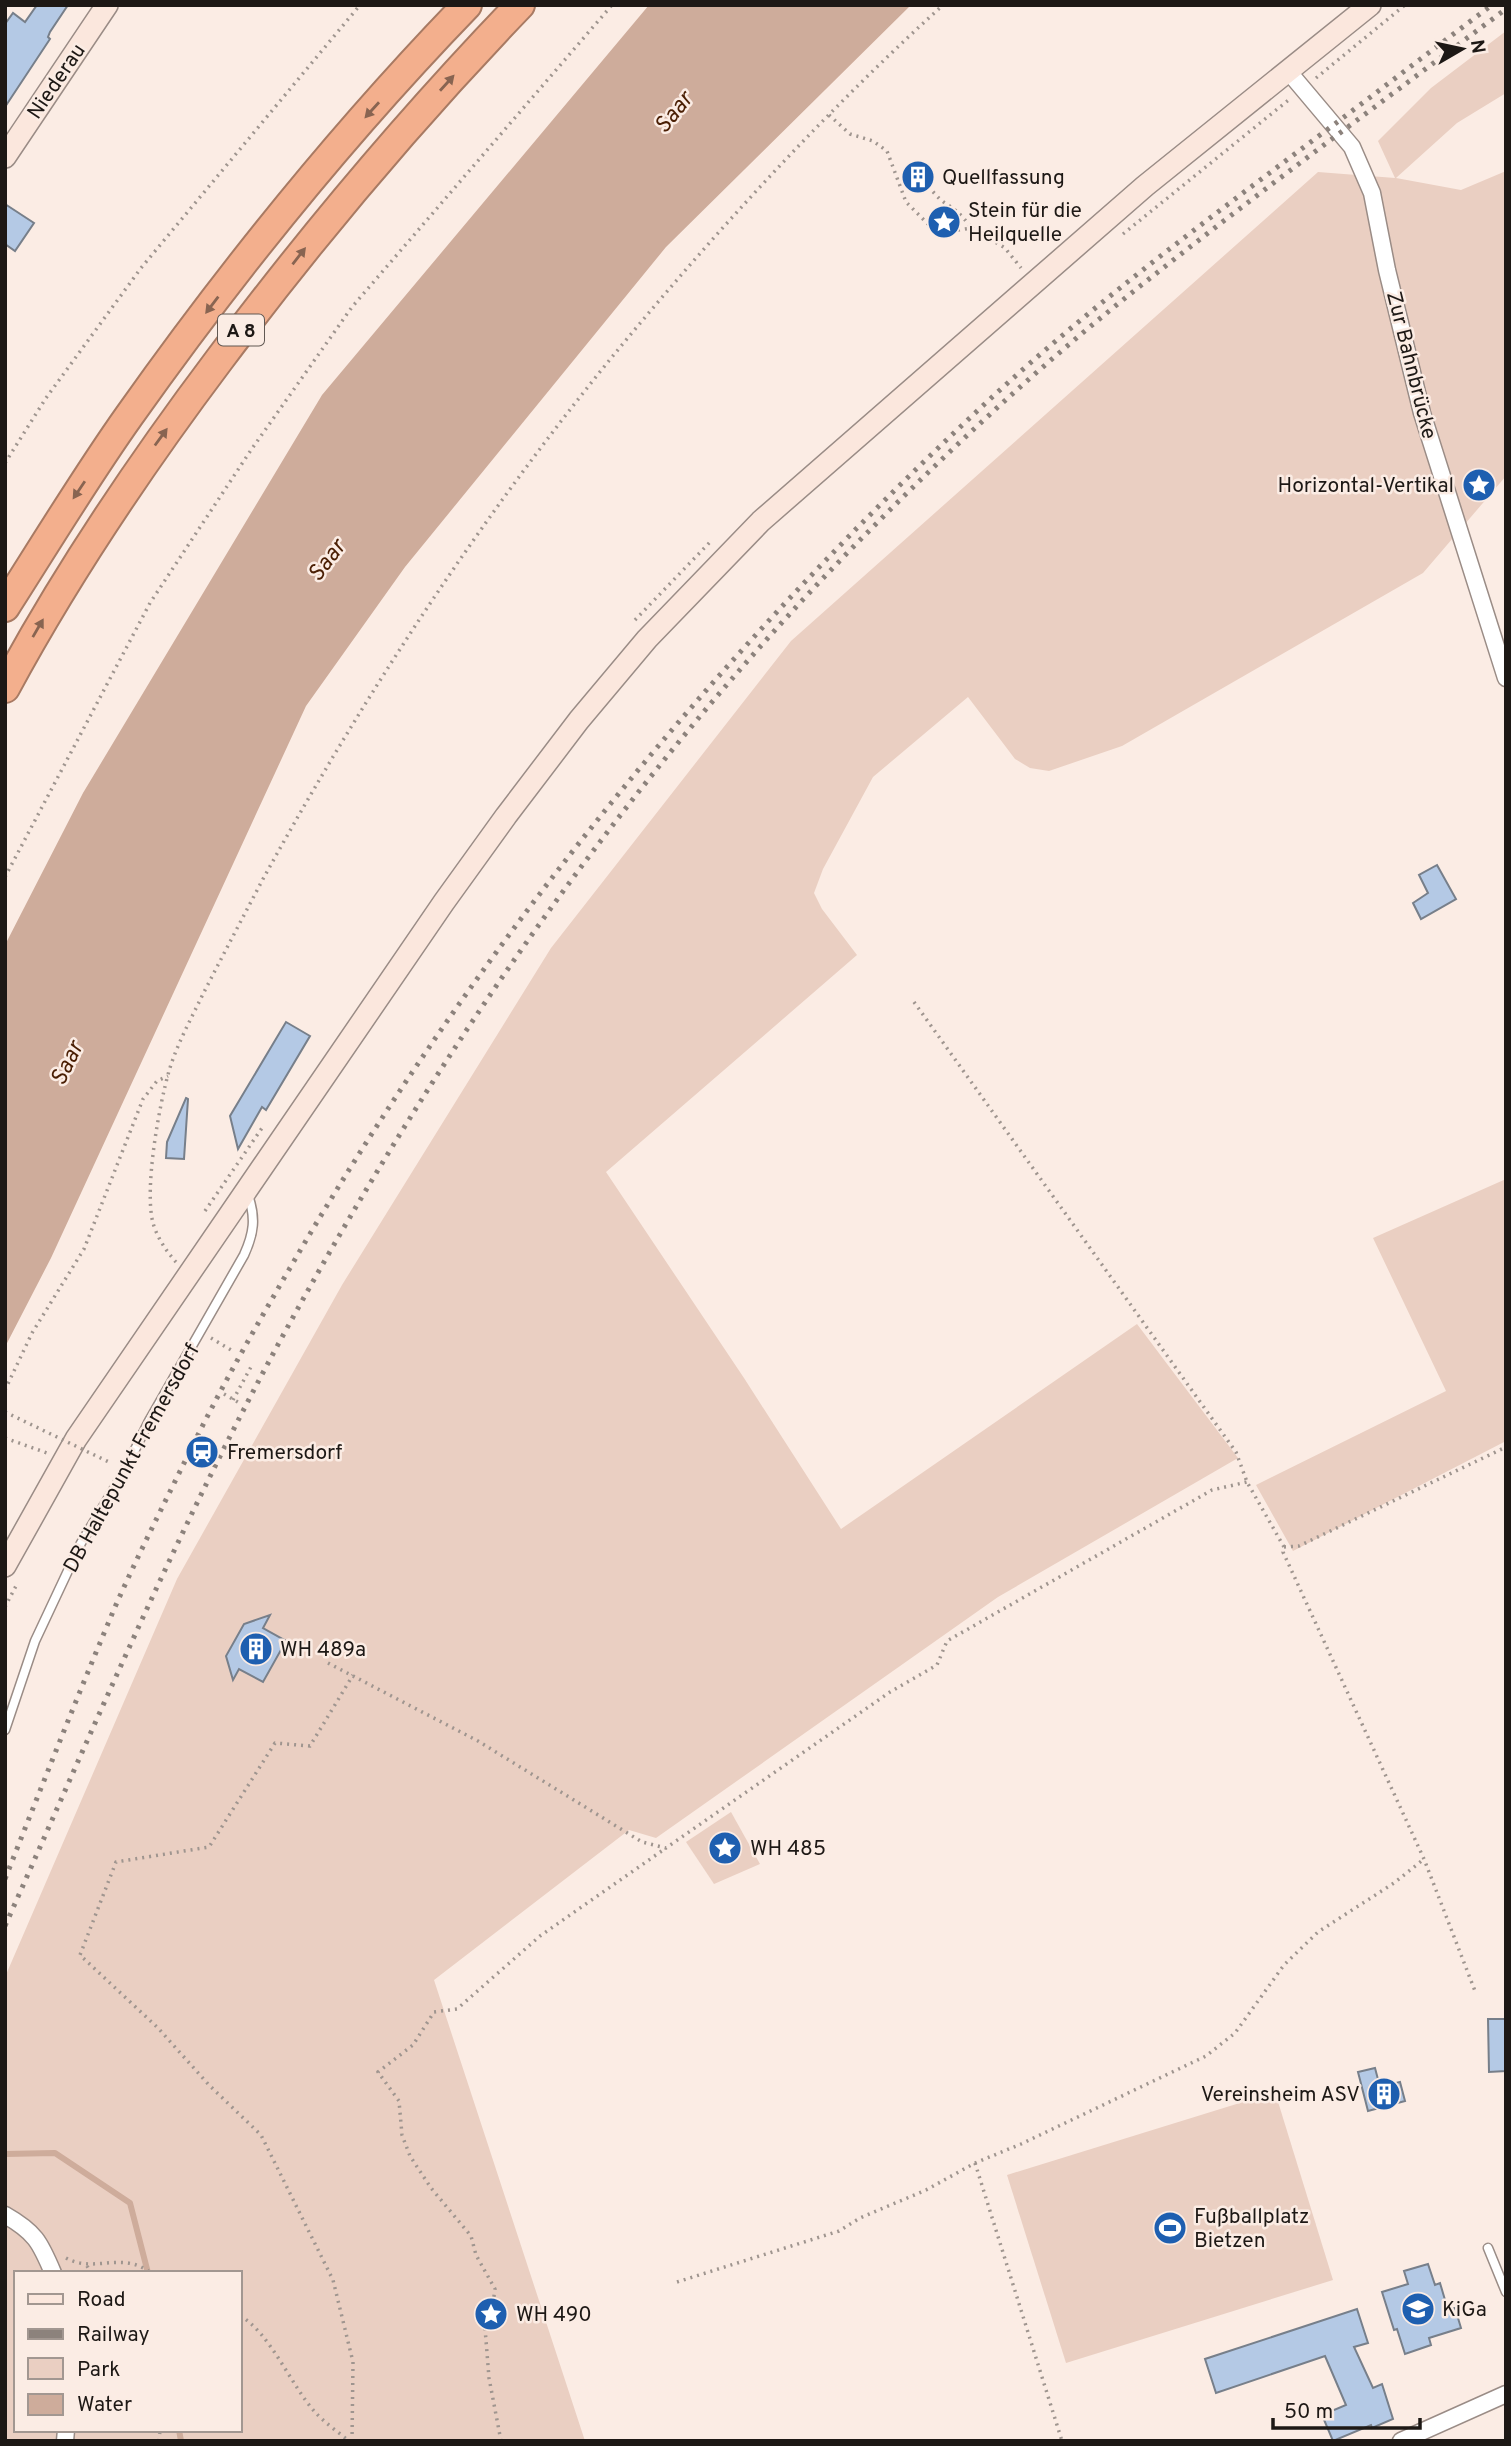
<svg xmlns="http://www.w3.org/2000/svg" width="1511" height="2446" font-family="Overpass,sans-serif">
<rect width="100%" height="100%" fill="#fbece4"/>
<g fill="#eacfc2" fill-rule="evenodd">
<path d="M1506,31V93L1457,123L1396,178L1461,190L1506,171V476L1423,573L1122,746L1049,771L1030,768L1015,759L968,697L873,777L823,869L814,893L822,909L857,955L606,1172L744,1378L841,1529L1137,1324L1238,1458L998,1597L656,1838L629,1830L434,1980L585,2441H5V1977L177,1579L342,1285L551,948L791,641L1318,172L1395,178L1378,141L1431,88ZM16,2273H240V2430H16Z"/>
<polygon points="1506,1179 1506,1441 1293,1551 1256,1485 1446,1391 1373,1238"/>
<polygon points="731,1812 760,1864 714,1884 686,1842"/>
<polygon points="1275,2092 1333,2280 1066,2363 1007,2175"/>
</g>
<polygon fill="#ceac9b" points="649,5 911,5 666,247 405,567 306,706 51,1258 5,1347 5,945 83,793 322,395"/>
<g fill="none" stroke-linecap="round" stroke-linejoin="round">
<g stroke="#ceac9b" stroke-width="6">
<polyline points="5,2154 55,2153 130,2203 148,2273"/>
<polyline points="179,2430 181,2441"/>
</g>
</g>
<g fill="#b4c9e5" stroke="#777f8a" stroke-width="2">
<polygon points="37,5 68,5 50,32 48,37 50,39 5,107 5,24 13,13 25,22"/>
<polygon points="5,204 34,223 15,251 5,244"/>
<polygon points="1437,865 1456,899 1421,919 1413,903 1428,893 1419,875"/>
<polygon points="286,1022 310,1036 266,1110 262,1107 238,1149 230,1116"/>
<polygon points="186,1098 188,1099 184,1159 166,1158 167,1142"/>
<polygon points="270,1615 263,1628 286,1641 263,1682 239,1669 233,1680 226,1656 244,1624"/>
<polygon points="1488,2019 1506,2019 1506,2071 1489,2072"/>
<polygon points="1375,2068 1380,2087 1400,2082 1405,2101 1368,2111 1358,2072"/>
<polygon points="1428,2264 1435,2285 1440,2283 1448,2310 1455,2308 1461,2328 1429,2338 1431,2345 1405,2354 1397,2329 1394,2330 1382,2292 1408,2284 1404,2271"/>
<polygon points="1357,2309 1368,2343 1354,2347 1373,2388 1382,2384 1393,2419 1372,2428 1371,2425 1333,2441 1322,2415 1346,2405 1325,2356 1216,2393 1205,2359"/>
</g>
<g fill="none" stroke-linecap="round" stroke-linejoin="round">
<defs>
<g id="lane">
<path d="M5,1730L35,1641L81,1543L124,1472L149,1421L244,1255C254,1233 256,1218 248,1195"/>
<polyline points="1488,2248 1506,2292"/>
</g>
<g id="street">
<polyline points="1288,71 1352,147 1372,193 1387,270 1422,413 1506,678"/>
<path d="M5,2215C35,2232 40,2242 53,2273"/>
<polyline points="65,2441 66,2430"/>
<polyline points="1401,2441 1506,2394"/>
</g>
<g id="secondary">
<polyline points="5,157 107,5"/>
<polyline points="5,1566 76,1439 444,902 506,816 579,720 647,639 761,521 1145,186 1370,5"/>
</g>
<g id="highway">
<path d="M5,607C46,543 85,478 129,416C231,272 344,132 467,5"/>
<path d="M5,688C67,573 140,465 219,360C312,236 412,117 520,5"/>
</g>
</defs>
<use href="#lane" stroke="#9a8c86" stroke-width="11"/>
<use href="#street" stroke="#9a8c86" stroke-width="19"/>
<use href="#secondary" stroke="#9a8c86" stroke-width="24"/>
<use href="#highway" stroke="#a87a63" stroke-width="32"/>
<g stroke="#9f958f" stroke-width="3.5" stroke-dasharray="2 5" stroke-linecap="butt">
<polyline points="1316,78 1405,5"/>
<polyline points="829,115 850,134 873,141 887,151 906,202 937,233 972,228 1005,248 1021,268"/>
<path d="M923,182C931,188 937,198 945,203C959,212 960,214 971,227"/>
<polyline points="1123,234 1291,98"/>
<polyline points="5,463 46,398 141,268 360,5"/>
<polyline points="635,620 712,540"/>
<polyline points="5,877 150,603 251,450 352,307 612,5"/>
<polyline points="914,1002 1236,1452 1247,1482 1284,1547 1283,1552 1424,1859 1475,1991"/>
<polyline points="205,1211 262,1128"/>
<path d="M176,1262C166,1251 157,1237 153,1223C144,1189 159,1106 169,1071C177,1044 191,1019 203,994C223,955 243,917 263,879C364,695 480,519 612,357C714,233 824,113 943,5"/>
<polyline points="211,1338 231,1350"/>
<polyline points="5,1390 32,1333 84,1249 143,1099 157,1081 168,1076"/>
<polyline points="224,1394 241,1404"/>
<polyline points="233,1400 252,1365"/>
<polyline points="5,1438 47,1453"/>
<polyline points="1284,1547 1299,1546 1506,1447"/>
<polyline points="5,1607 17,1584"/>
<polyline points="328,1663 478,1741 642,1842 666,1848 890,1692 937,1665 947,1641 1212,1490 1247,1482"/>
<polyline points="975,2163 1062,2441"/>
<path d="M66,2258C95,2274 121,2250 151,2273"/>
<polyline points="87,2266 91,2273"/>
<polyline points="677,2282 839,2231 860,2218 926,2190 975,2163 1021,2144 1206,2056 1235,2033 1284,1965 1318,1932 1394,1883 1424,1859"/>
<path d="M240,2316C269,2331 292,2387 315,2412C325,2423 338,2432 349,2441"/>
<polyline points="159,2441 160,2430"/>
<polyline points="352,2441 353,2362 333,2280 261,2135 209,2085 158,2028 80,1955 116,1862 209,1847 275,1743 310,1746 353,1675"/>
<polyline points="501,2441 489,2378 485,2328 492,2310 495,2289 476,2255 471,2236 431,2188 410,2156 402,2135 399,2101 378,2072 413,2045 434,2012 457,2009 540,1936 666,1848"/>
</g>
<use href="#lane" stroke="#fff" stroke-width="8"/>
<use href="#street" stroke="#fff" stroke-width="16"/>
<use href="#secondary" stroke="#fbe7dd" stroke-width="21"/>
<use href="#highway" stroke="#f3af8d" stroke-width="28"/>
<g stroke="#8c827c" stroke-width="5" stroke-dasharray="3.5 7" stroke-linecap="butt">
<path d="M5,1879C41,1788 77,1697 115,1607C138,1555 164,1504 189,1453C223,1383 262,1316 301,1249C483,940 712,659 974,414C1081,313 1199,226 1316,138C1375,94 1433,49 1492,5"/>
<path d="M5,1926C91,1733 174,1538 274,1352C426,1071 608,804 828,573C925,472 1029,374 1139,287C1259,192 1383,101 1506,9"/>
</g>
<polyline stroke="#9f958f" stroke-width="3.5" stroke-dasharray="2 5" stroke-linecap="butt" points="5,1412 111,1463"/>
</g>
<defs><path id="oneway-solid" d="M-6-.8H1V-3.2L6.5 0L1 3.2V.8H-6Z" transform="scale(1.75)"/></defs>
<g fill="#886451">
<use href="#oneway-solid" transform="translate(447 83) rotate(-48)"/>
<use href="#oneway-solid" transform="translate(372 110) rotate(132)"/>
<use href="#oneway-solid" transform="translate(299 256) rotate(-52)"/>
<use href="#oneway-solid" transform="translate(212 305) rotate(127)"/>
<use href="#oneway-solid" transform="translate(161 437) rotate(-54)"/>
<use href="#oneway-solid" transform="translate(79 490) rotate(124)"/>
<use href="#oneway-solid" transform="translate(38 628) rotate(-60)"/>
</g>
<defs>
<symbol id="building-disc" viewBox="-11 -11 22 22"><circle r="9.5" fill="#1e5fb0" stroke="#fbece4"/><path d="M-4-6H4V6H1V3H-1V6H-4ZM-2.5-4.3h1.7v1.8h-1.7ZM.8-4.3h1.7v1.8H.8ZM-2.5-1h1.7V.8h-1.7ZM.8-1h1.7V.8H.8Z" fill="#fff"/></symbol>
<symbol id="sight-disc" viewBox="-11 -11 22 22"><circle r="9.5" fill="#1e5fb0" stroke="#fbece4"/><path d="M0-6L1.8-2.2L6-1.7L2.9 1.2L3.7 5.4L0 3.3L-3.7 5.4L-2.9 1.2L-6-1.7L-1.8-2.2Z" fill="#fff"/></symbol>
<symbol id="station-disc" viewBox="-11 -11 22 22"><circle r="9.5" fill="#1e5fb0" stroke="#fbece4"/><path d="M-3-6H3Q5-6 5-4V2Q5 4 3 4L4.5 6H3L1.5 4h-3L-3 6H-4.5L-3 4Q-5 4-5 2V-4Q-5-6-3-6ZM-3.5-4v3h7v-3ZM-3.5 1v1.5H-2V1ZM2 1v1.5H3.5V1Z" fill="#fff"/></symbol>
<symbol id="stadium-disc" viewBox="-11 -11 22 22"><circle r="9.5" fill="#1e5fb0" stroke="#fbece4"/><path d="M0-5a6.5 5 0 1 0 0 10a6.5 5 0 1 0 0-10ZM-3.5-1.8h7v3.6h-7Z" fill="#fff"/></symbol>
<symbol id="school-disc" viewBox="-11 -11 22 22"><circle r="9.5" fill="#1e5fb0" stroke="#fbece4"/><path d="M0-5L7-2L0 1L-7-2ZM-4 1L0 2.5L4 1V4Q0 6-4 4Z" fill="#fff"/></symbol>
</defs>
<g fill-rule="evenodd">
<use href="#building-disc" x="899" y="158" width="38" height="38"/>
<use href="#sight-disc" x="925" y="203" width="38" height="38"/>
<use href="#sight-disc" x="1460" y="466" width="38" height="38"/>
<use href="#station-disc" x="183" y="1433" width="38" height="38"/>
<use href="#building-disc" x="237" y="1630" width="38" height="38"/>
<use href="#sight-disc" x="706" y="1829" width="38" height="38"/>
<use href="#building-disc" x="1365" y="2075" width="38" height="38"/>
<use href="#stadium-disc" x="1151" y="2209" width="38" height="38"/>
<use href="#school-disc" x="1399" y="2290" width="38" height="38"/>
<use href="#sight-disc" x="472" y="2295" width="38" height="38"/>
</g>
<g text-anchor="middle" stroke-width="5" stroke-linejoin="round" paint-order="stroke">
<rect fill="#fbece4" stroke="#605853" stroke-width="2" x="218" y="314.5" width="46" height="31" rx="5"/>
<g font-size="19" font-weight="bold" fill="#1d1815">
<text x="241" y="337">A 8</text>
</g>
<g font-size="21" fill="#1d1815" stroke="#fbece4">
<text transform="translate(56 81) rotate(-56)" y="7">Niederau</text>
<text transform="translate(1412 365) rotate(76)" y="7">Zur Bahnbrücke</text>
<text transform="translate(131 1458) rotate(-61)" y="7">DB Haltepunkt Fremersdorf</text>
</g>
<g font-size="21" fill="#1d1815" stroke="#fbece4" text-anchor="start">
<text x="942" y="184">Quellfassung</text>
<text x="968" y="217">Stein für die<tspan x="968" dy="24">Heilquelle</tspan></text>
<text x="1454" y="492" text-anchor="end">Horizontal-Vertikal</text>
<text x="227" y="1459">Fremersdorf</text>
<text x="280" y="1656">WH 489a</text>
<text x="750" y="1855">WH 485</text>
<text x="1360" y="2101" text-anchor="end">Vereinsheim ASV</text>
<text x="1194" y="2223">Fußballplatz<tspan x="1194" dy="24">Bietzen</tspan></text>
<text x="1442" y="2316">KiGa</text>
<text x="516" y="2321">WH 490</text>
</g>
<g font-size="23" font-style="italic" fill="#4a1e03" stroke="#fbece4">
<text transform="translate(673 112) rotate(-51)" y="8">Saar</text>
<text transform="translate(326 560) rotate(-53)" y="8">Saar</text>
<text transform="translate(66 1063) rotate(-64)" y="8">Saar</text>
</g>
</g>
<rect width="1511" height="2446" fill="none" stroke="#1d1815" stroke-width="14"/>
<rect x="14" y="2271" width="228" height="161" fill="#fbece4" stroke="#a29791" stroke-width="2"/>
<rect x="28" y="2294" width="35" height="10" fill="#fbe7dd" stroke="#a29791" stroke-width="2"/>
<text x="77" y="2306" font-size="21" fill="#1d1815">Road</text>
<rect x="28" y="2329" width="35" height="10" fill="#8c827c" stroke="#a29791" stroke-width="2"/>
<text x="77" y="2341" font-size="21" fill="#1d1815">Railway</text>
<rect x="28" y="2358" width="35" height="21" fill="#eacfc2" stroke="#a29791" stroke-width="2"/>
<text x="77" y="2376" font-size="21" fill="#1d1815">Park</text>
<rect x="28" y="2394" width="35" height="21" fill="#ceac9b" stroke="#a29791" stroke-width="2"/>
<text x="77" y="2411" font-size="21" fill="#1d1815">Water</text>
<g transform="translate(1462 49) rotate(81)" stroke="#fbece4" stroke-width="5" paint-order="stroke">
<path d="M0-5L12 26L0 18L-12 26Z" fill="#1d1815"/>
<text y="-10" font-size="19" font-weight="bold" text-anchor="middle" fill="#1d1815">N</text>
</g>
<path d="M1273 2418v10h147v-10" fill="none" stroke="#1d1815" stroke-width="3.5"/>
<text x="1284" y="2418" font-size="21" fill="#1d1815" stroke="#fbece4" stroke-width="5" paint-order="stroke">50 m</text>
</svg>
